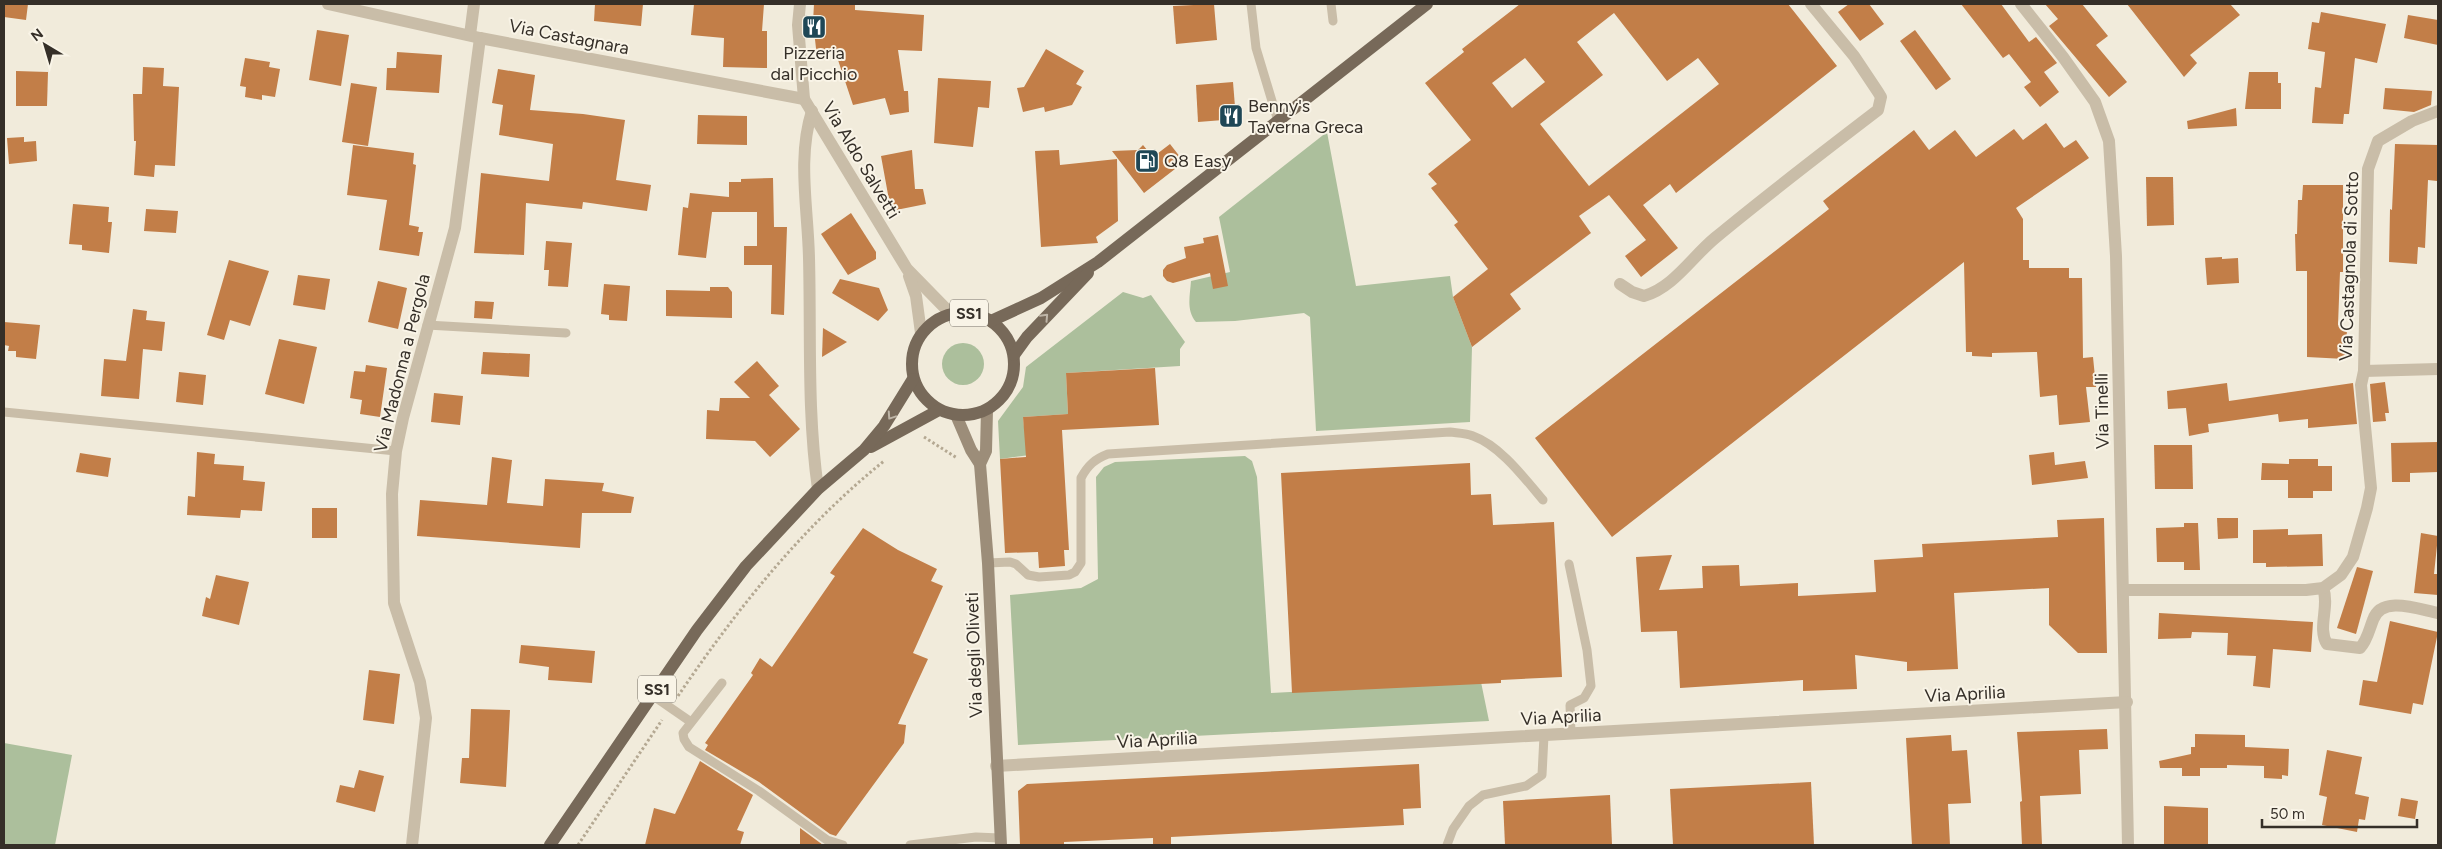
<svg xmlns="http://www.w3.org/2000/svg" width="2442" height="849" font-family="Figtree,sans-serif">
<rect width="100%" height="100%" fill="#f1ebdb"/>
<g fill="#acbf9c">
<path d="M1327,132L1356,286L1450,276L1453,297L1472,347L1470,422L1316,431L1310,317L1304,313L1235,321L1196,322C1186,310 1190,296 1191,281L1230,272L1219,217Z"/>
<polygon points="1123,292 1143,298 1151,295 1185,342 1180,349 1180,366 1066,373 1068,414 1023,417 1024,427 1028,426 1030,455 1000,459 998,421 1023,387 1026,367"/>
<circle cx="963" cy="364" r="21"/>
<polygon points="1245,456 1252,461 1257,477 1271,693 1481,682 1489,721 1018,745 1010,595 1081,588 1098,579 1096,477 1104,467 1115,462"/>
<polygon points="4,743 72,755 55,845 4,845"/>
</g>
<g fill="#c27e48" fill-rule="evenodd">
<polygon points="4,4 28,4 26,20 4,17"/>
<polygon points="595,4 643,4 641,26 594,21"/>
<polygon points="694,4 764,4 762,31 767,31 767,68 723,67 724,38 691,35"/>
<polygon points="814,4 855,4 855,10 924,15 922,51 898,50 904,91 908,91 909,112 890,115 885,98 853,105 835,51 817,57 813,22"/>
<polygon points="1214,4 1217,40 1176,44 1173,6"/>
<path d="M1520,4H1788L1837,66L1676,193L1670,184L1643,205L1678,248L1641,277L1625,256L1646,240L1609,195L1579,216L1591,233L1510,294L1521,309L1472,347L1453,297L1488,269L1454,225L1458,222L1431,188L1437,184L1428,174L1471,140L1425,83L1464,52L1462,49ZM1614,13L1667,81L1698,58L1719,84L1589,186L1540,124L1603,75L1577,42ZM1525,58L1545,82L1512,108L1492,83Z"/>
<polygon points="1849,4 1869,4 1884,24 1860,41 1838,12"/>
<polygon points="1961,4 2001,4 2029,42 2036,37 2057,63 2044,72 2059,92 2040,107 2024,87 2031,82 2009,54 2003,58"/>
<polygon points="2045,4 2082,4 2108,36 2096,45 2127,82 2109,97 2049,26 2058,19"/>
<polygon points="2127,4 2230,4 2240,15 2190,55 2197,63 2184,77"/>
<polygon points="2321,12 2386,24 2377,63 2355,58 2349,114 2344,114 2343,124 2312,123 2315,87 2321,88 2325,52 2308,49 2312,22 2319,23"/>
<polygon points="2408,15 2438,20 2438,45 2404,38"/>
<polygon points="317,30 349,35 341,86 309,80"/>
<polygon points="1915,30 1951,79 1936,90 1900,41"/>
<polygon points="1046,49 1084,71 1076,84 1082,87 1072,105 1045,112 1044,107 1023,112 1017,88 1024,87"/>
<polygon points="397,52 442,55 439,93 386,90 387,68 396,68"/>
<polygon points="245,58 270,62 269,67 280,69 275,97 262,95 262,100 245,97 246,87 240,86"/>
<polygon points="143,67 164,68 163,86 179,87 175,166 155,165 154,177 134,175 136,141 134,141 133,94 142,94"/>
<polygon points="498,69 535,75 530,110 583,114 625,120 616,180 651,185 647,211 583,202 582,209 526,203 524,255 474,253 481,173 549,181 553,144 499,135 503,105 492,103"/>
<polygon points="16,71 48,72 47,106 16,106"/>
<polygon points="2249,72 2278,72 2278,83 2281,83 2281,109 2245,109"/>
<polygon points="938,78 991,81 989,108 978,107 973,147 934,143"/>
<polygon points="1233,82 1236,119 1198,122 1196,85"/>
<polygon points="351,83 377,87 368,146 342,142"/>
<polygon points="2385,88 2432,91 2431,105 2414,112 2383,109"/>
<polygon points="2236,108 2237,126 2188,129 2187,121"/>
<polygon points="698,115 747,116 747,145 697,144"/>
<polygon points="2046,123 2064,148 2076,140 2089,158 2016,208 2023,219 2023,260 2029,260 2029,268 2069,268 2069,278 2082,278 2083,358 2093,357 2096,387 2086,387 2090,422 2059,425 2057,395 2040,397 2037,352 1992,353 1992,357 1972,356 1972,352 1966,352 1964,262 1612,537 1535,438 1829,209 1823,201 1914,130 1929,150 1955,130 1976,157 2014,129 2023,140"/>
<polygon points="24,137 24,142 36,141 37,161 9,164 7,138"/>
<polygon points="1170,144 1184,162 1144,193 1112,151 1138,150 1143,145 1153,157"/>
<polygon points="2395,144 2438,145 2437,181 2428,180 2425,248 2418,247 2417,264 2389,262 2390,209 2392,210"/>
<polygon points="353,145 414,153 413,164 416,165 409,225 419,227 418,232 423,232 419,256 379,250 387,200 347,195"/>
<polygon points="912,150 915,189 923,189 926,204 891,211 881,156"/>
<polygon points="1059,150 1060,165 1117,159 1118,221 1096,237 1098,243 1041,247 1035,151"/>
<polygon points="2146,177 2173,177 2174,225 2147,226"/>
<polygon points="773,178 774,227 787,227 784,315 771,314 772,265 744,265 744,246 757,246 757,212 712,212 706,258 678,255 683,207 688,208 690,193 729,197 729,182 741,182 741,179"/>
<polygon points="2303,185 2343,185 2343,272 2340,272 2338,325 2343,325 2343,330 2347,330 2345,359 2307,357 2307,271 2296,271 2295,234 2297,234 2298,200 2302,200"/>
<polygon points="73,204 109,207 108,222 112,222 109,253 82,250 82,245 69,244"/>
<polygon points="146,209 178,211 176,233 144,231"/>
<polygon points="851,213 876,252 876,259 848,275 821,234"/>
<polygon points="1218,235 1228,286 1213,289 1210,273 1173,283 1167,281 1163,276 1163,270 1167,265 1186,258 1184,247 1204,243 1203,238"/>
<polygon points="546,241 572,243 568,287 548,286 549,270 544,270"/>
<polygon points="2222,257 2222,259 2238,258 2239,283 2207,285 2205,258"/>
<polygon points="229,260 269,271 250,326 230,320 224,340 207,335"/>
<polygon points="298,275 330,279 325,310 293,305"/>
<polygon points="840,279 879,288 888,310 878,321 832,293"/>
<polygon points="378,281 407,288 398,329 368,322"/>
<polygon points="604,284 630,286 627,321 609,320 609,315 601,314"/>
<polygon points="710,287 728,287 732,292 732,318 666,316 666,290 710,291"/>
<polygon points="475,301 494,302 492,319 474,318"/>
<polygon points="133,309 147,311 146,320 165,322 162,351 143,349 139,399 101,396 104,359 126,361"/>
<polygon points="4,322 40,325 36,359 16,357 16,351 8,351 9,346 4,345"/>
<polygon points="823,328 847,342 822,357"/>
<polygon points="279,339 317,347 304,404 265,394"/>
<polygon points="483,352 530,354 529,377 481,374"/>
<polygon points="757,361 779,386 769,395 800,429 770,457 755,441 706,439 707,410 719,411 720,398 750,398 734,382"/>
<polygon points="366,365 387,368 380,417 360,414 362,400 350,398 354,371 365,372"/>
<polygon points="1155,368 1159,425 1062,430 1069,550 1064,550 1065,566 1039,568 1038,552 1005,553 1000,459 1026,457 1023,417 1068,414 1066,373"/>
<polygon points="179,372 206,375 203,405 176,402"/>
<polygon points="2385,382 2389,413 2385,413 2386,421 2373,422 2370,384"/>
<polygon points="2227,383 2229,401 2353,383 2357,424 2308,428 2308,419 2279,422 2278,414 2208,424 2209,432 2189,436 2186,408 2168,409 2167,391"/>
<polygon points="434,393 463,396 460,425 431,422"/>
<polygon points="2438,442 2438,472 2410,473 2410,482 2392,482 2391,443"/>
<polygon points="2154,445 2192,445 2193,489 2155,489"/>
<polygon points="197,452 215,454 214,464 244,466 243,480 265,482 262,511 241,510 240,518 187,515 188,496 195,497"/>
<polygon points="2054,452 2055,465 2085,461 2088,478 2032,485 2029,455"/>
<polygon points="80,453 111,458 108,477 76,472"/>
<polygon points="492,457 512,460 507,503 543,506 545,479 604,483 602,491 634,497 631,513 582,513 580,548 417,536 420,500 487,505"/>
<polygon points="2289,459 2318,459 2318,466 2332,466 2332,491 2313,491 2313,498 2288,498 2288,480 2261,480 2262,463 2289,464"/>
<polygon points="1470,463 1471,495 1491,494 1493,525 1554,522 1562,677 1501,680 1501,683 1292,693 1281,473"/>
<rect x="312" y="508" width="25" height="30"/>
<polygon points="2104,518 2107,653 2078,653 2049,625 2049,588 1954,593 1958,669 1907,671 1907,662 1855,655 1857,689 1803,691 1803,680 1680,688 1677,631 1641,632 1636,557 1672,555 1659,590 1703,588 1702,566 1739,565 1740,586 1798,583 1798,596 1876,592 1874,560 1923,557 1922,544 2058,537 2057,520"/>
<polygon points="2217,518 2238,518 2238,538 2218,539"/>
<polygon points="2184,523 2198,523 2200,570 2184,570 2184,562 2157,562 2156,528 2184,527"/>
<polygon points="863,528 898,550 937,569 931,581 943,586 913,653 928,659 898,724 906,725 904,743 836,836 830,834 759,782 705,750 708,745 705,743 753,675 751,673 760,658 772,667 835,576 830,573"/>
<polygon points="2288,529 2288,535 2322,534 2323,566 2266,567 2266,563 2253,563 2253,530"/>
<polygon points="2421,533 2438,536 2434,574 2438,574 2438,595 2414,593"/>
<polygon points="2357,567 2373,571 2356,634 2337,628"/>
<polygon points="216,575 249,582 239,625 202,616 206,597 210,599"/>
<polygon points="2159,613 2313,622 2311,652 2273,649 2270,688 2253,686 2256,656 2227,655 2228,633 2192,632 2191,638 2158,639"/>
<polygon points="2390,621 2438,632 2423,705 2413,703 2411,714 2359,705 2363,680 2377,682"/>
<polygon points="521,645 595,651 592,683 548,680 549,667 519,663"/>
<polygon points="369,670 400,674 394,724 363,720"/>
<polygon points="471,709 510,710 506,787 460,783 462,758 469,758"/>
<polygon points="2107,729 2108,749 2079,750 2081,794 2040,796 2042,845 2022,845 2020,802 2022,801 2017,732"/>
<polygon points="2195,734 2245,735 2245,747 2289,749 2288,776 2282,775 2282,779 2264,778 2264,766 2227,765 2227,768 2200,768 2200,776 2182,776 2182,768 2160,768 2159,761 2191,754 2191,747 2195,747"/>
<polygon points="1951,735 1952,751 1967,750 1971,803 1948,804 1950,845 1912,845 1906,738"/>
<polygon points="2327,750 2362,757 2355,794 2369,797 2365,820 2359,819 2357,832 2322,825 2327,797 2319,795"/>
<polygon points="700,761 753,795 737,830 744,832 740,845 645,845 654,808 675,814"/>
<polygon points="1419,764 1421,808 1403,809 1404,825 1171,837 1171,845 1153,845 1153,838 1064,842 1064,845 1020,845 1018,791 1027,784"/>
<polygon points="359,770 384,776 375,812 336,802 340,785 354,788"/>
<polygon points="1811,782 1814,845 1673,845 1670,789"/>
<polygon points="1610,795 1612,845 1505,845 1503,801"/>
<polygon points="2401,798 2418,801 2415,819 2398,816"/>
<polygon points="2164,806 2208,808 2208,845 2164,845"/>
<polygon points="800,828 823,845 824,845 800,845"/>
</g>
<g fill="none" stroke-linecap="round" stroke-linejoin="round">
<g stroke="#b4a892" stroke-width="3" stroke-dasharray="2.5 2.5" stroke-linecap="butt">
<polyline points="924,437 957,458"/>
<path d="M678,696C737,609 802,527 884,461"/>
<polyline points="578,845 662,720"/>
</g>
<g stroke="#c9bda8" stroke-width="9">
<polyline points="1251,4 1256,48 1278,121"/>
<polyline points="1331,4 1333,21"/>
<polyline points="427,325 566,333"/>
<polyline points="4,412 396,451"/>
<path d="M988,563L1010,562L1016,564L1028,575L1039,577L1069,575L1075,572L1081,563V478C1088,465 1095,459 1108,454L1450,432C1457,433 1466,433 1473,436C1501,446 1525,479 1543,500"/>
<polyline points="1569,564 1587,650 1591,686 1584,698 1570,705 1571,734"/>
<polyline points="722,683 683,733 684,739 689,747 759,791 827,840 843,845"/>
<polyline points="652,695 691,722"/>
<polyline points="910,845 976,837 1000,838"/>
<polyline points="1447,845 1453,829 1469,806 1483,795 1526,786 1542,775 1544,736"/>
</g>
<g stroke="#c9bda8" stroke-width="12">
<polyline points="328,4 480,38 804,99"/>
<polyline points="2021,4 2063,57 2095,102 2109,141 2116,256 2128,845"/>
<polyline points="470,35 474,4"/>
<path d="M812,111C797,158 808,209 809,258C811,335 807,412 818,489"/>
<path d="M1620,284L1632,292L1644,296C1673,288 1692,257 1715,238C1768,194 1823,152 1878,110L1881,97L1878,92L1854,56L1811,4"/>
<polyline points="2364,371 2438,369"/>
<path d="M2323,588C2330,606 2317,628 2327,644L2360,648C2367,641 2369,630 2373,620C2381,595 2418,609 2438,613"/>
<polyline points="2124,590 2306,590 2323,588 2341,575 2353,557 2367,508 2371,488 2361,385 2364,371 2368,169 2378,141 2412,121 2438,111"/>
<polyline points="996,766 2127,702"/>
<polyline points="412,845 426,718 420,682 394,603 392,494 396,451 403,418 455,228 480,38"/>
</g>
<g stroke="#c9bda8" stroke-width="12">
<polyline points="800,4 798,25 804,99 907,269 951,314"/>
<polyline points="909,276 916,296 921,333"/>
</g>
<g stroke="#9c8d79" stroke-width="12">
<polyline points="987,410 986,451 980,464 988,563 1001,845"/>
<polyline points="956,415 971,450 980,464"/>
</g>
<g stroke="#776959" stroke-width="12">
<circle cx="963" cy="364" r="51"/>
<polyline points="991,321 1041,298 1098,262 1427,4"/>
<polyline points="1014,355 1027,337 1088,273"/>
<polyline points="871,447 939,410"/>
<polyline points="550,845 697,630 746,566 818,489 864,450 884,426 913,379"/>
</g>
</g>
<defs><path id="oneway-chevron" d="M-2-3.5L2.5 0L-2 3.5" fill="none" stroke-width="1.6" stroke-linecap="round" stroke-linejoin="round" transform="scale(1.25)"/></defs>
<g stroke="#beb5a7">
<use href="#oneway-chevron" transform="translate(1045 317) rotate(-47)"/>
<use href="#oneway-chevron" transform="translate(891 416) rotate(124)"/>
</g>
<defs>
<symbol id="restaurant-square" viewBox="-11 -11 22 22"><rect x="-9" y="-9" width="18" height="18" rx="4" fill="#1f4756" stroke="#f9f4e7"/><path d="M-5-6h1v4h1v-4h1v4h1v-4h1v5L-1.5 .5V6h-2V.5L-5-1ZM5-6V6H3V1.5H1.5Q1.5-4 5-6Z" fill="#fff"/></symbol>
<symbol id="fuel-square" viewBox="-11 -11 22 22"><rect x="-9" y="-9" width="18" height="18" rx="4" fill="#1f4756" stroke="#f9f4e7"/><path d="M-5.5-6h7V0h2V4h1.3V-2.5L3-4.5l.8-.8L6-3V5H2.5V1h-1V6h-7ZM-4.2-4.7v3.2H.2V-4.7Z" fill="#fff"/></symbol>
</defs>
<g fill-rule="evenodd">
<use href="#restaurant-square" x="800" y="13" width="28" height="28"/>
<use href="#restaurant-square" x="1217" y="102" width="28" height="28"/>
<use href="#fuel-square" x="1133" y="147" width="28" height="28"/>
</g>
<g text-anchor="middle" stroke-width="4" stroke-linejoin="round" paint-order="stroke">
<g fill="#f9f4e7" stroke="#706a61" stroke-width="1">
<rect x="950" y="299.5" width="38" height="27" rx="4"/>
<rect x="638" y="675.5" width="38" height="27" rx="4"/>
</g>
<g font-size="16" font-weight="bold" fill="#352f28">
<text x="969" y="319">SS1</text>
<text x="657" y="695">SS1</text>
</g>
<g font-size="18" fill="#352f28" stroke="#f9f4e7">
<text transform="translate(569 37) rotate(11)" y="6">Via Castagnara</text>
<text transform="translate(861 160) rotate(59)" y="6">Via Aldo Salvetti</text>
<text transform="translate(2349 266) rotate(-88)" y="6">Via Castagnola di Sotto</text>
<text transform="translate(402 363) rotate(-76)" y="6">Via Madonna a Pergola</text>
<text transform="translate(2102 411) rotate(-91)" y="6">Via Tinelli</text>
<text transform="translate(974 655) rotate(-92)" y="6">Via degli Oliveti</text>
<text transform="translate(1965 694) rotate(-3)" y="6">Via Aprilia</text>
<text transform="translate(1561 717) rotate(-3)" y="6">Via Aprilia</text>
<text transform="translate(1157 740) rotate(-3)" y="6">Via Aprilia</text>
</g>
<g font-size="18" fill="#352f28" stroke="#f9f4e7" text-anchor="start">
<text x="814" y="59" text-anchor="middle">Pizzeria<tspan x="814" dy="21">dal Picchio</tspan></text>
<text x="1248" y="112">Benny's<tspan x="1248" dy="21">Taverna Greca</tspan></text>
<text x="1164" y="167">Q8 Easy</text>
</g>
</g>
<rect width="2442" height="849" fill="none" stroke="#352f28" stroke-width="10"/>
<g transform="translate(45 45) rotate(322)" stroke="#f9f4e7" stroke-width="4" paint-order="stroke">
<path d="M0-4L9 19L0 12L-9 19Z" fill="#352f28"/>
<text y="-8" font-size="14" font-weight="bold" text-anchor="middle" fill="#352f28">N</text>
</g>
<path d="M2262 819v8h155v-8" fill="none" stroke="#352f28" stroke-width="2.5"/>
<text x="2270" y="819" font-size="15" fill="#352f28" stroke="#f9f4e7" stroke-width="4" paint-order="stroke">50 m</text>
</svg>
